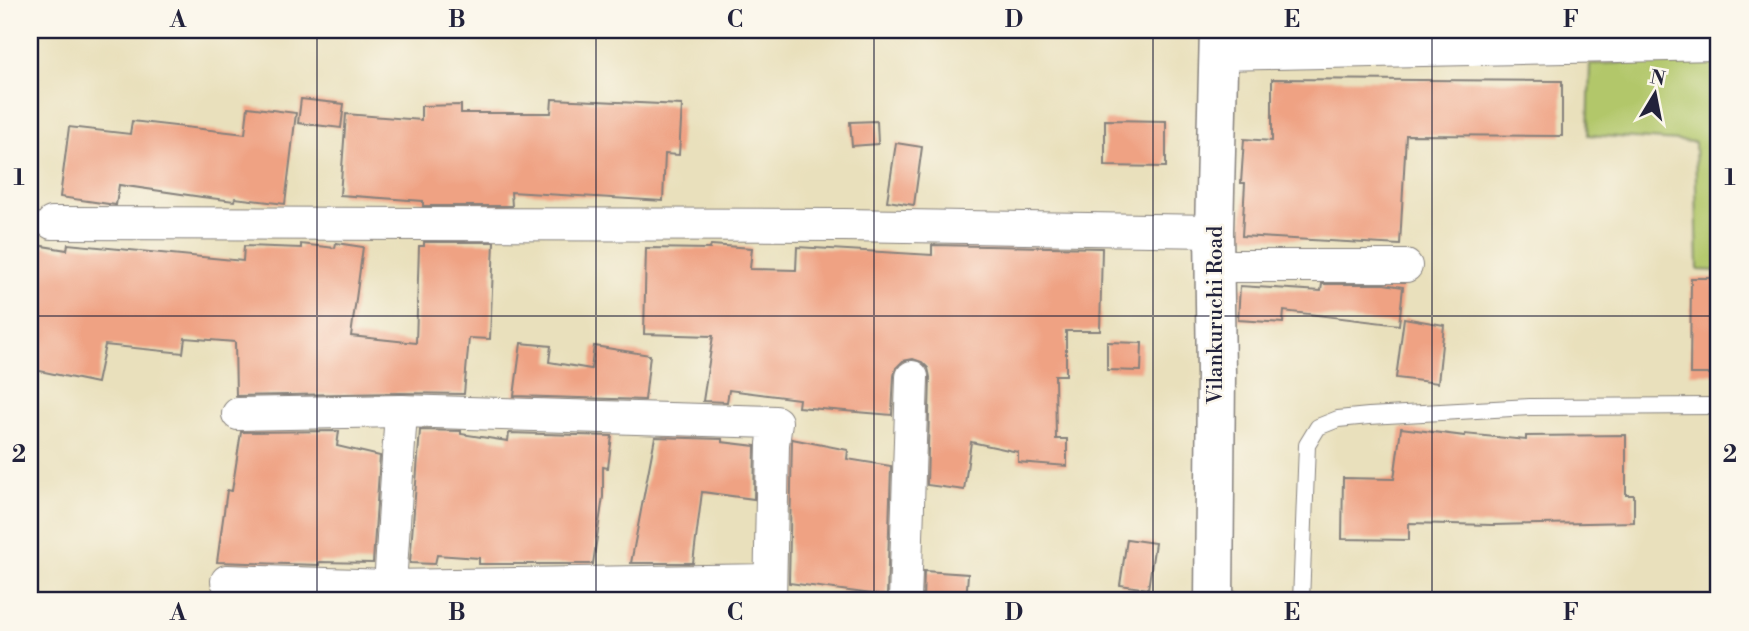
<svg xmlns="http://www.w3.org/2000/svg" width="1749" height="631" font-family="'Libre Bodoni',serif">
<rect width="100%" height="100%" fill="#fbf7ec"/>
<filter id="ink" filterUnits="userSpaceOnUse"><feTurbulence type="fractalNoise" baseFrequency=".0143" numOctaves="2"/><feDisplacementMap in="SourceGraphic" scale="14" xChannelSelector="R" yChannelSelector="G"/><feConvolveMatrix kernelMatrix="1 2 1 2 8 2 1 2 1" color-interpolation-filters="sRGB"/></filter>
<filter id="wash" filterUnits="userSpaceOnUse"><feTurbulence type="fractalNoise" baseFrequency=".00686" numOctaves="4" result="noise"/><feDisplacementMap in="SourceGraphic" scale="28" xChannelSelector="R" yChannelSelector="G"/><feGaussianBlur stdDeviation="1.57" result="paint"/><feColorMatrix in="noise" values="0 0 0 0 0 0 0 0 0 0 0 0 0 0 0 0 0 1.4 0 .05"/><feComposite in="paint" operator="in"/></filter>
<g filter="url(#wash)">
<rect width="100%" height="100%" fill="#e9e0bc"/>
<polygon fill="#b2c76b" stroke="#6a7453" stroke-width="2" points="1719,60 1719,271 1698,270 1695,142 1588,135 1590,64"/>
<g id="blocks">
<g fill="#efa283">
<polygon points="1272,79 1562,81 1562,136 1406,135 1400,245 1242,236 1245,183 1241,183 1244,139 1272,141"/>
<polygon points="301,99 344,104 341,128 298,123"/>
<polygon points="552,99 682,105 679,155 665,154 663,201 511,192 512,206 423,206 423,201 340,195 346,114 421,120 421,106 461,105 461,113 551,113"/>
<polygon points="248,107 296,113 285,204 235,198 234,201 202,197 119,185 116,205 60,197 69,127 130,134 132,121 245,134"/>
<polygon points="1105,120 1166,121 1166,167 1105,166"/>
<polygon points="877,121 878,144 852,146 850,122"/>
<polygon points="896,143 922,147 914,205 887,201"/>
<polygon points="424,242 494,242 490,339 469,338 464,394 401,393 236,396 235,342 185,338 183,353 105,345 97,383 30,369 30,244 67,250 68,244 243,261 244,246 301,248 301,244 335,248 336,243 363,247 351,336 416,343 419,246 424,246"/>
<polygon points="711,245 752,248 750,269 796,270 797,247 932,255 932,245 1102,248 1100,331 1066,331 1066,375 1055,375 1056,439 1067,439 1067,466 1018,462 1018,452 971,442 964,490 927,485 930,377 928,368 922,362 913,359 903,361 896,368 894,376 892,415 798,407 799,399 729,390 727,402 703,401 713,336 644,334 646,248 710,249"/>
<polygon points="1691,278 1719,278 1719,374 1690,374"/>
<polygon points="1322,284 1384,284 1403,287 1399,325 1284,311 1283,323 1238,320 1240,286 1321,291"/>
<polygon points="1404,318 1444,325 1438,383 1396,378"/>
<polygon points="1107,342 1142,343 1141,371 1107,370"/>
<polygon points="521,343 551,346 549,362 591,369 594,346 650,355 645,400 514,396"/>
<polygon points="1401,428 1465,436 1465,434 1526,440 1526,436 1626,435 1626,495 1634,495 1634,522 1492,525 1409,523 1409,540 1342,539 1343,478 1394,479"/>
<polygon points="420,430 461,431 461,434 508,441 509,433 612,436 608,468 603,467 603,497 593,564 479,564 479,558 437,555 435,564 410,563"/>
<polygon points="339,431 337,446 380,456 373,563 319,562 319,565 217,562 227,490 232,491 241,432"/>
<polygon points="655,437 722,439 722,442 755,446 754,499 702,492 693,563 631,563"/>
<polygon points="792,439 848,450 847,459 891,466 887,596 789,583"/>
<polygon points="1127,539 1155,543 1148,589 1120,585"/>
<polygon points="924,571 968,574 966,601 923,601"/>
</g>
</g>
</g>
<g filter="url(#ink)">
<use href="#blocks" fill-opacity="0" stroke="#86817c" stroke-width="2"/>
<g fill="none" stroke-linecap="round" stroke-linejoin="round">
<defs>
<g id="lane">
<polyline points="1214,599 1266,601"/>
<polyline points="1301,601 1307,445 1318,427 1338,419 1369,416 1530,407 1719,406"/>
</g>
<g id="street">
<polyline points="1219,54 1719,44"/>
<polyline points="52,223 844,225 1214,231"/>
<polyline points="1215,266 1406,266"/>
<polyline points="238,414 401,411"/>
<polyline points="770,580 390,586 401,411 776,422 773,444 770,601"/>
<polyline points="227,581 390,586 389,601"/>
<polyline points="905,601 912,377"/>
</g>
<polyline id="secondary" points="1214,601 1216,374 1214,231 1219,30"/>
</defs>
<use href="#lane" stroke="#86817c" stroke-width="18"/>
<use href="#street" stroke="#86817c" stroke-width="34"/>
<use href="#secondary" stroke="#86817c" stroke-width="41"/>
<use href="#lane" stroke="#fff" stroke-width="16"/>
<use href="#street" stroke="#fff" stroke-width="32"/>
<use href="#secondary" stroke="#fff" stroke-width="38"/>
</g>
</g>
<path fill="none" stroke="#22223b" stroke-width="2" stroke-opacity="0.55" d="M317,30V601M596,30V601M874,30V601M1153,30V601M1432,30V601M30,316H1719"/>
<g text-anchor="middle" stroke-width="5" stroke-linejoin="round" paint-order="stroke">
<g font-size="21" fill="#22223b" stroke="#fbf7ec">
<text transform="translate(1215 315) rotate(-90)" y="7">Vilankuruchi Road</text>
</g>
</g>
<rect width="1749" height="631" fill="none" stroke="#fbf7ec" stroke-width="77"/>
<g transform="translate(1655 94) rotate(10)" stroke="#fbf7ec" stroke-width="5" paint-order="stroke">
<path d="M0-5L12 26L0 18L-12 26Z" fill="#22223b"/>
<text y="-10" font-size="19" font-weight="bold" text-anchor="middle" fill="#22223b">N</text>
</g>
<rect x="38" y="38" width="1672" height="554" fill="none" stroke="#22223b" stroke-width="2.5"/>
<g font-size="23" text-anchor="middle" font-weight="bold" fill="#22223b">
<text x="178" y="27">A</text>
<text x="457" y="27">B</text>
<text x="735" y="27">C</text>
<text x="1014" y="27">D</text>
<text x="1292" y="27">E</text>
<text x="1571" y="27">F</text>
<text x="19" y="185">1</text>
<text x="1730" y="185">1</text>
<text x="19" y="462">2</text>
<text x="1730" y="462">2</text>
<text x="178" y="620">A</text>
<text x="457" y="620">B</text>
<text x="735" y="620">C</text>
<text x="1014" y="620">D</text>
<text x="1292" y="620">E</text>
<text x="1571" y="620">F</text>
</g>
</svg>
